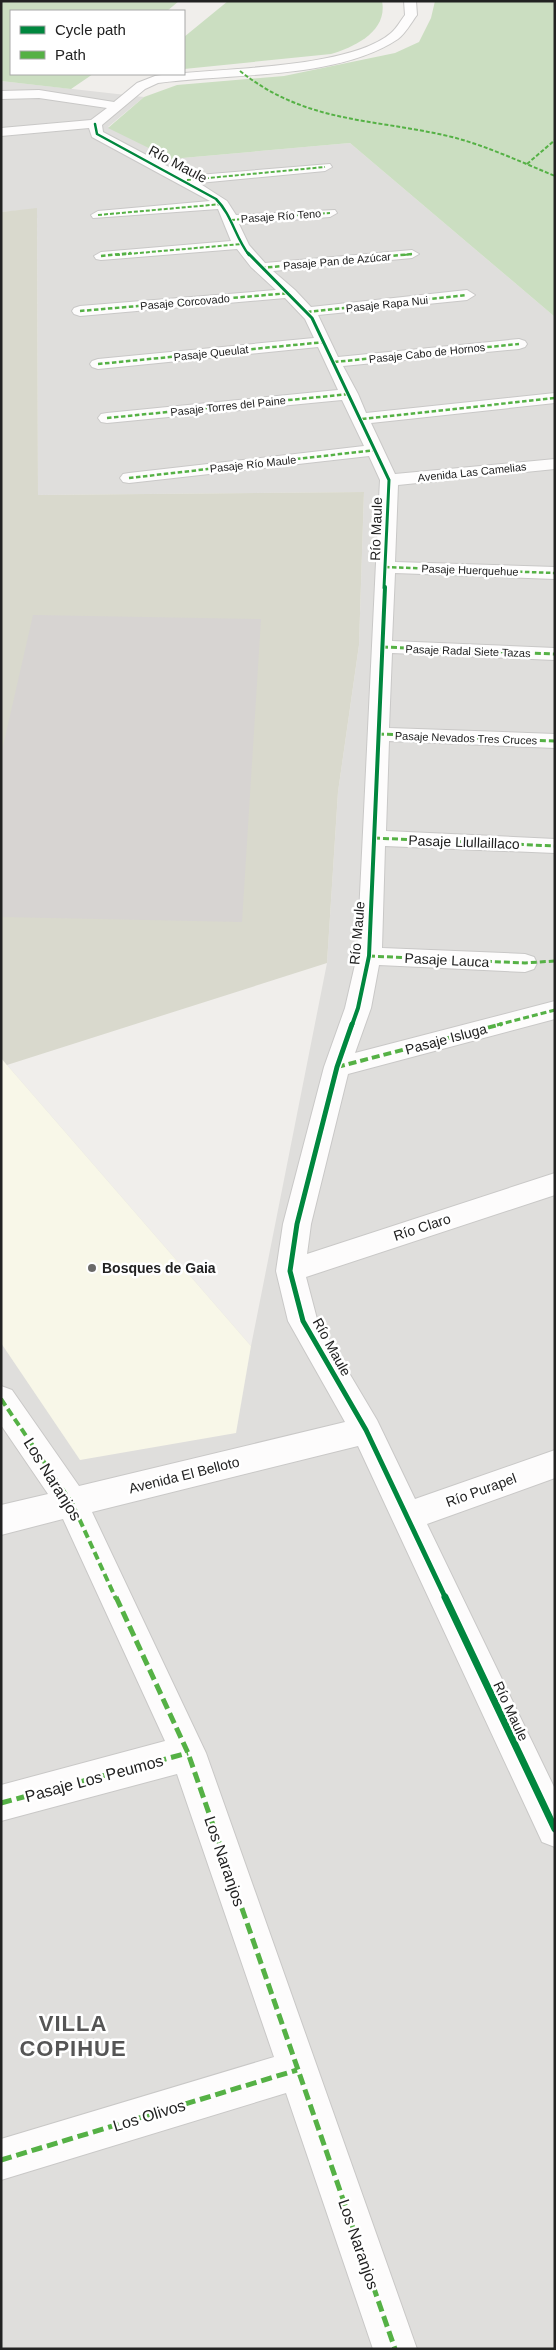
<svg xmlns="http://www.w3.org/2000/svg" width="556" height="2350" font-family="Arial,sans-serif">
<rect width="100%" height="100%" fill="#f0eeeb"/>
<polygon fill="#dfdedc" points="1,81 144,97 108,127 171,159 350,143 555,317 555,2349 1,2349 1,1058 251,1346 327,963 338,792 359,645 364,492 38,495 37,209 1,212"/>
<polygon fill="#f8f7e8" points="1,1058 251,1346 236,1433 80,1460 1,1343"/>
<polygon fill="#d9d9cd" points="37,208 38,495 364,492 359,645 338,792 327,963 7,1065 1,1058 1,212"/>
<g fill="#cbdec1">
<polygon points="1,1 179,1 167,11 11,11 11,74 93,74 71,89 1,81"/>
<path d="M228,1H382C388,31 355,47 331,54L184,69V37Z"/>
<polygon points="435,1 555,1 555,317 350,143 171,159 108,128 144,97 177,85 284,76 395,53 419,42 431,18"/>
</g>
<polygon fill="#d7d4d2" points="33,615 261,619 242,922 1,917 1,755"/>
<g fill="none" stroke-linecap="round" stroke-linejoin="round">
<defs>
<path id="minor" d="M404,1H416L417,15C411,23 405,34 398,39C337,80 229,73 158,83L145,89L102,125L103,132L186,176L330,164L332,167L325,171L199,183L227,201L236,215L335,210L337,213L330,217L239,224L249,245L265,263L412,250L419,254L412,258L273,271L295,290L311,307L467,290L475,295L467,300L318,315L338,357L519,339L525,341L527,344L525,347L519,349L343,366L358,394L366,413L555,393V403L371,423L395,474L555,459V469L398,485L395,562L555,567V579L395,573L392,641L555,648V660L392,653L389,728L555,734V748L389,741L386,831L555,839V853L385,846L382,948L525,954L534,957L537,963L534,969L525,972L379,965L371,1008L355,1053L555,1001V1019L348,1074L311,1224L307,1254L555,1173V1195L306,1277L317,1319L377,1420L415,1499L555,1450V1478L427,1524L555,1789V1847L542,1842L358,1446L92,1512L206,1753L417,2349H373L286,2093L1,2180V2139L274,2057L177,1774L1,1821V1785L165,1741L63,1519L1,1535V1505L48,1494L1,1425V1386L12,1390L79,1486L345,1422L288,1321L276,1271L283,1224L324,1067L345,1008L357,956L380,480L369,456L129,483L123,482L120,478L123,474L129,473L364,446L342,400L107,423L101,422L98,418L101,414L107,413L338,390L318,347L98,369L92,367L90,364L92,361L98,359L314,338L305,319L285,298L80,316L74,314L72,311L74,308L80,306L276,290L251,267L237,249L101,260L96,259L94,256L101,252L231,241L218,209L93,218L91,215L98,211L210,201L92,137L89,128L1,136V128L91,120L107,108L39,98L1,99V91L39,90L114,102L137,83L155,76C211,68 348,70 391,33C397,28 401,20 405,15Z"/>
</defs>
<use href="#minor" stroke="#c9c8c7" stroke-width="2"/>
<use href="#minor" fill="#fdfcfc" fill-rule="evenodd"/>
<g stroke="#55b145" stroke-width="2" stroke-dasharray="4 2" stroke-linecap="butt">
<path d="M240,71C307,124 373,118 452,137C487,146 521,162 555,176"/>
<polyline points="527,164 555,140"/>
<polyline points="187,180 325,167"/>
<polyline points="98,215 222,204"/>
<polyline points="231,220 330,213"/>
<polyline points="116,255 242,244"/>
<polyline points="404,255 412,254"/>
</g>
<g stroke="#55b145" stroke-width="2.5" stroke-dasharray="4.5 2.5" stroke-linecap="butt">
<polyline points="101,256 131,253"/>
<polyline points="261,268 412,254"/>
<polyline points="80,311 290,293"/>
<polyline points="307,312 467,295"/>
<polyline points="334,362 519,344"/>
<polyline points="98,364 325,342"/>
<polyline points="107,418 350,394"/>
<polyline points="362,419 555,398"/>
<polyline points="129,478 376,450"/>
<polyline points="385,567 555,573"/>
</g>
<g stroke="#55b145" stroke-width="3" stroke-dasharray="6 3" stroke-linecap="butt">
<polyline points="382,647 555,654"/>
<polyline points="378,734 555,741"/>
<polyline points="374,838 555,846"/>
<polyline points="369,956 525,963 555,961"/>
<polyline points="497,1025 555,1010"/>
</g>
<g stroke="#55b145" stroke-width="4" stroke-dasharray="8 4" stroke-linecap="butt">
<polyline points="337,1067 502,1024"/>
<polyline points="1,1399 72,1503 116,1599"/>
</g>
<g stroke="#55b145" stroke-width="5" stroke-dasharray="11 5" stroke-linecap="butt">
<polyline points="116,1597 188,1753 395,2349"/>
<polyline points="1,1803 188,1753"/>
<polyline points="1,2160 297,2070"/>
</g>
<defs>
<path id="cycleway-far4" d="M95,124L97,134L216,199C232,215 235,237 249,255"/>
<polyline id="cycleway-far3" points="248,253 312,318 389,480 384,588"/>
<polyline id="cycleway-far2" points="352,1025 358,1008 369,956 385,587"/>
<polyline id="cycleway-far1" points="352,1024 337,1067 297,1224 290,1271 303,1321 366,1430 446,1599"/>
<polyline id="cycleway" points="445,1597 555,1829"/>
</defs>
<use href="#cycleway-far4" stroke="#fff" stroke-width="4"/>
<use href="#cycleway-far3" stroke="#fff" stroke-width="5"/>
<use href="#cycleway-far2" stroke="#fff" stroke-width="6"/>
<use href="#cycleway-far1" stroke="#fff" stroke-width="8"/>
<use href="#cycleway" stroke="#fff" stroke-width="10"/>
<use href="#cycleway-far4" stroke="#00873e" stroke-width="2.5"/>
<use href="#cycleway-far3" stroke="#00873e" stroke-width="3"/>
<use href="#cycleway-far2" stroke="#00873e" stroke-width="4"/>
<use href="#cycleway-far1" stroke="#00873e" stroke-width="5"/>
<use href="#cycleway" stroke="#00873e" stroke-width="7"/>
</g>
<circle fill="#6a6968" stroke="#fff" stroke-width="2" cx="92" cy="1268" r="5"/>
<g text-anchor="middle" stroke-width="5" stroke-linejoin="round" paint-order="stroke">
<g font-size="11" fill="#222" stroke="#fff">
<text transform="translate(281 216) rotate(-4)" y="4">Pasaje Río Teno</text>
<text transform="translate(337 261) rotate(-5)" y="4">Pasaje Pan de Azúcar</text>
<text transform="translate(185 302) rotate(-5)" y="4">Pasaje Corcovado</text>
<text transform="translate(387 304) rotate(-6)" y="4">Pasaje Rapa Nui</text>
<text transform="translate(211 353) rotate(-6)" y="4">Pasaje Queulat</text>
<text transform="translate(427 353) rotate(-6)" y="4">Pasaje Cabo de Hornos</text>
<text transform="translate(228 406) rotate(-6)" y="4">Pasaje Torres del Paine</text>
<text transform="translate(253 464) rotate(-6)" y="4">Pasaje Río Maule</text>
<text transform="translate(472 472) rotate(-6)" y="4">Avenida Las Camelias</text>
<text transform="translate(470 570) rotate(2)" y="4">Pasaje Huerquehue</text>
<text transform="translate(468 651) rotate(2)" y="4">Pasaje Radal Siete Tazas</text>
<text transform="translate(466 738) rotate(2)" y="4">Pasaje Nevados Tres Cruces</text>
</g>
<g font-size="14" fill="#222" stroke="#fff">
<text transform="translate(178 164) rotate(28)" y="5">Río Maule</text>
<text transform="translate(376 529) rotate(-88)" y="5">Río Maule</text>
<text transform="translate(464 842) rotate(2)" y="5">Pasaje Llullaillaco</text>
<text transform="translate(357 933) rotate(-85)" y="5">Río Maule</text>
<text transform="translate(447 960) rotate(3)" y="5">Pasaje Lauca</text>
<text transform="translate(446 1039) rotate(-15)" y="5">Pasaje Isluga</text>
<text transform="translate(422 1227) rotate(-18)" y="5">Río Claro</text>
<text transform="translate(332 1347) rotate(61)" y="5">Río Maule</text>
<text transform="translate(184 1475) rotate(-14)" y="5">Avenida El Belloto</text>
<text transform="translate(481 1490) rotate(-20)" y="5">Río Purapel</text>
<text transform="translate(511 1711) rotate(65)" y="5">Río Maule</text>
</g>
<g font-size="14" font-weight="bold" fill="#222" stroke="#fff" text-anchor="start">
<text x="102" y="1273">Bosques de Gaia</text>
</g>
<g font-size="16" fill="#222" stroke="#fff">
<text transform="translate(53 1479) rotate(58)" y="6">Los Naranjos</text>
<text transform="translate(94 1778) rotate(-15)" y="6">Pasaje Los Peumos</text>
<text transform="translate(225 1861) rotate(71)" y="6">Los Naranjos</text>
<text transform="translate(149 2115) rotate(-17)" y="6">Los Olivos</text>
<text transform="translate(359 2244) rotate(71)" y="6">Los Naranjos</text>
</g>
<g font-size="22" font-weight="bold" letter-spacing="1" fill="#555" stroke="#fff">
<text x="73" y="2031">VILLA<tspan x="73" dy="25">COPIHUE</tspan></text>
</g>
</g>
<rect width="556" height="2350" fill="none" stroke="#222222" stroke-width="5"/>
<rect x="10" y="10" width="175" height="65" fill="#ffffff" stroke="#a7a7a7"/>
<rect x="20" y="26" width="25" height="8" fill="#00873e" stroke="#a7a7a7"/>
<text x="55" y="35" font-size="15" fill="#222222">Cycle path</text>
<rect x="20" y="51" width="25" height="8" fill="#55b145" stroke="#a7a7a7"/>
<text x="55" y="60" font-size="15" fill="#222222">Path</text>
</svg>
